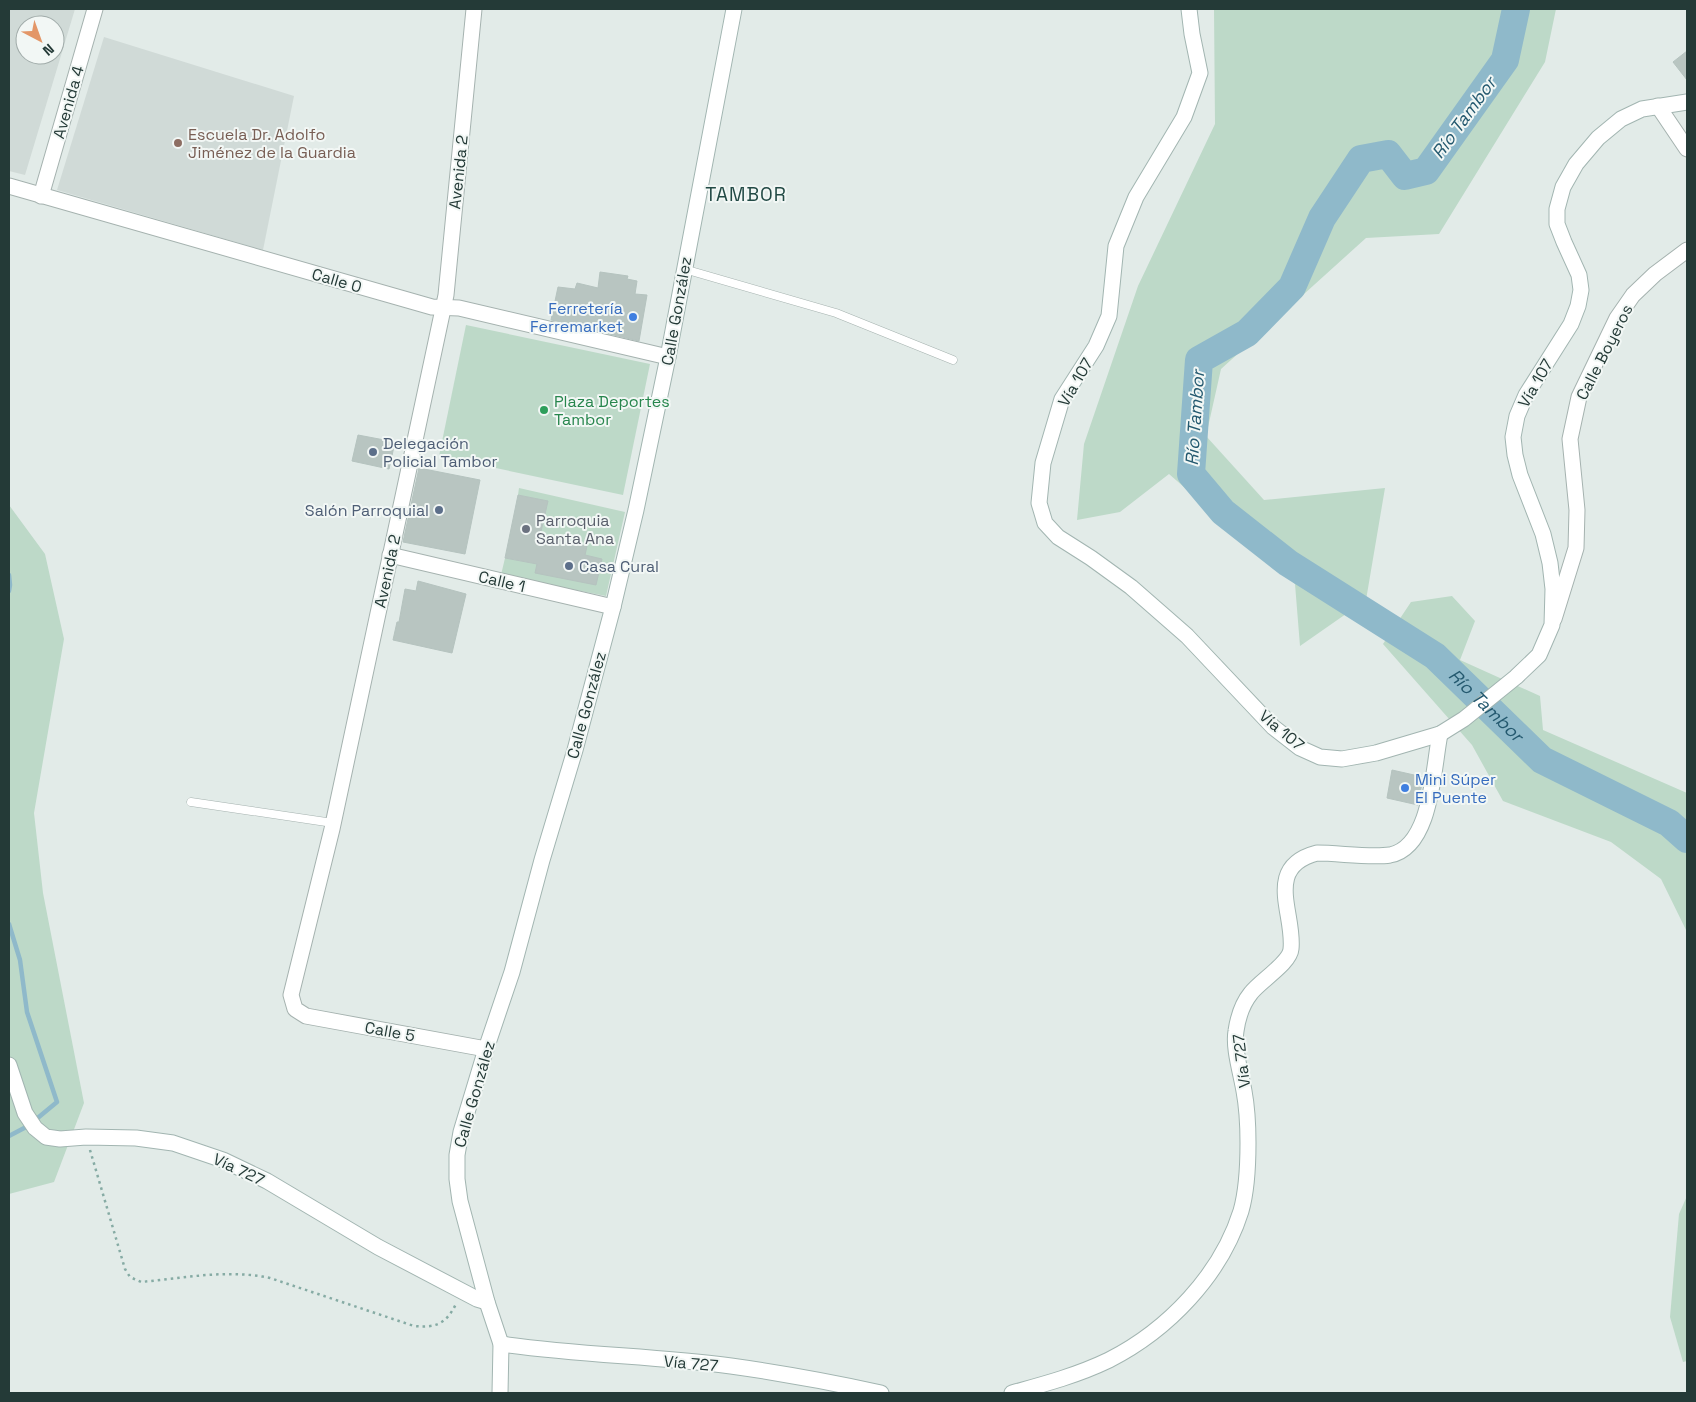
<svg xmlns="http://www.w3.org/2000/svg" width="1696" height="1402" font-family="'Space Grotesk',sans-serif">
<rect width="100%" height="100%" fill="#e2ebe8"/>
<g fill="#d0dad7" fill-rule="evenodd">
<path d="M9,9H75L25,175L9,171ZM25,25H55V55H25Z"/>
<polygon points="104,37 294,96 263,250 57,190"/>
</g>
<g fill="#bdd9c8">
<polygon points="1214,9 1556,9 1545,62 1439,234 1366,238 1221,369 1206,436 1264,500 1385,488 1366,600 1300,646 1295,584 1169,474 1120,512 1077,520 1084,444 1138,286 1215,124"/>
<polygon points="466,325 650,364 623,495 439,456"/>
<polygon points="519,488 625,512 606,596 501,575 505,558 535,563 547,501 518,495"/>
<polygon points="9,505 45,554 64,639 34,813 43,893 84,1103 54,1182 9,1194"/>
<polygon points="1452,596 1475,621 1460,660 1540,696 1543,730 1687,793 1687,932 1661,879 1611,842 1503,801 1472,745 1383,644 1411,602"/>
<polygon points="1687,1196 1687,1361 1683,1362 1670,1317 1679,1214"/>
</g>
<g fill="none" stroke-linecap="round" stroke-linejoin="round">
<g stroke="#8fb9ca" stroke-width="4.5">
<polyline points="9,575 10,585 9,591"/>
<polyline points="9,924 20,960 27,1012 57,1102 28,1126 9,1136"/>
</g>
<path stroke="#8fb9ca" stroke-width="28" id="s1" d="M1516,9L1505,60L1426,171L1405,176L1388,154L1361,159L1322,218L1292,287L1247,333L1199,360L1191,474L1223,512L1288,563L1435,656L1542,760L1669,823L1687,839"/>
</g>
<g fill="#b8c5c1" stroke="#b5c3bf">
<polygon points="1687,51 1687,80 1673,62"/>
<polygon points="600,272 628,276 627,279 637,281 635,294 647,295 639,341 589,329 589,327 551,320 558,287 575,289 577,283 598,288"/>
<polygon points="358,435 395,442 389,469 352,461"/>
<polygon points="419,468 480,480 465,554 403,542"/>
<polygon points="518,495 548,501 540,536 587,546 585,555 602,559 596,585 535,573 537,564 505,558"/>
<polygon points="418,581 466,594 452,653 393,640 397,622 399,622 405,589 416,591"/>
<polygon points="1392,770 1423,777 1418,805 1387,798"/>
</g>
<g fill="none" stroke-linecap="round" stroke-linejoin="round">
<defs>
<g id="lane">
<polyline points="684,269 836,313 953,360"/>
<polyline points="191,802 333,823"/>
</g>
<g id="street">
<polyline points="474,9 446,295 332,829 291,995 295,1009 306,1016 486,1049"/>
<polyline points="1658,106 1687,149"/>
<polyline points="9,186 432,307 459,308 668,357"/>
<polyline points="41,196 95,9"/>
<polyline points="390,555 613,607"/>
<polyline points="1554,619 1576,548 1577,510 1570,439 1579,397 1617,318 1633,295 1655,274 1687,250"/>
</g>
<g id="secondary">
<polyline points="1189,9 1192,34 1200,73 1184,117 1136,197 1116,246 1109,316 1096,346 1062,399 1043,463 1039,503 1045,523 1058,537 1091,558 1131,587 1187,636 1273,727 1300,748 1320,757 1342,759 1376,753 1440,734 1464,719 1516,677 1539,655 1552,625 1553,589 1550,563 1543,534 1520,475 1515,455 1513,437 1517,416 1526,395 1571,324 1578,306 1581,290 1579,275 1564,242 1557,224 1557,209 1563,187 1576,164 1598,138 1621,119 1642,109 1687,102"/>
<polyline points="9,1065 25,1113 35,1128 46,1137 60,1139 86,1137 136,1138 173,1143 223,1160 267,1181 378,1247 477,1299 487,1302"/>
<path d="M501,1344C577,1355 655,1356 731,1366C781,1373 831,1382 881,1393"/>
<polyline points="500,1393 501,1344 487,1302 460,1201 457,1179 457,1155 461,1132 486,1049 512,972 542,860 575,750 613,607 636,510 668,357 734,9"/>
<path d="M1012,1393C1045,1384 1078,1375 1109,1360C1168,1330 1221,1275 1241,1211C1247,1190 1248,1165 1248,1143C1248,1126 1247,1107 1244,1091C1241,1073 1233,1048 1236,1031C1238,1017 1242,1004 1251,993C1260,981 1290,963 1291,949C1295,914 1263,867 1317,853C1339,853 1370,858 1390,855C1432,847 1433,768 1440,734"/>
</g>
</defs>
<use href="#lane" stroke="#a5b2af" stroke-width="9"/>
<use href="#street" stroke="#a5b2af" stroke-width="17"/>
<use href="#secondary" stroke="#a2b5b1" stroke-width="17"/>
<path stroke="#86aba4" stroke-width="2.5" stroke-dasharray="2.5 4" stroke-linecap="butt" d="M90,1150L125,1269L130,1277L141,1282C183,1278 228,1269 270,1278L414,1326C436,1328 446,1324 456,1304"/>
<use href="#lane" stroke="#fff" stroke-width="8"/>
<use href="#street" stroke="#fff" stroke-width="15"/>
<use href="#secondary" stroke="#fff" stroke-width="15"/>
</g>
<circle fill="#8d6e63" stroke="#f2f7f5" stroke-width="2" cx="178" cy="143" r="5"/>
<g fill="#3f7fe0" stroke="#f2f7f5" stroke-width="2">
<circle cx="633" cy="317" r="5"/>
<circle cx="1405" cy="788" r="5"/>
</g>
<circle fill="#2e9e5b" stroke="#f2f7f5" stroke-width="2" cx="544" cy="410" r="5"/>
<g fill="#5c6f8a" stroke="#f2f7f5" stroke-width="2">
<circle cx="373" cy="452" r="5"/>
<circle cx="439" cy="510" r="5"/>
<circle cx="569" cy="566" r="5"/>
</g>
<circle fill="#6b7280" stroke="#f2f7f5" stroke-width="2" cx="526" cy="529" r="5"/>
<g text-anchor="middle" stroke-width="4" stroke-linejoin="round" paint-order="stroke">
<g font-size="16" fill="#243a37" stroke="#f2f7f5">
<text transform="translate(68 102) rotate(-74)" y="6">Avenida 4</text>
<text transform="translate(458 172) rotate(-84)" y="6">Avenida 2</text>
<text transform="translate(337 280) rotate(16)" y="6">Calle 0</text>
<text transform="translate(676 311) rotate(-80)" y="6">Calle González</text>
<text transform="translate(1604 352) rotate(-63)" y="6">Calle Boyeros</text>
<text transform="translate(1075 382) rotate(-60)" y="6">Vía 107</text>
<text transform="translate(1535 383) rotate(-60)" y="6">Vía 107</text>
<text transform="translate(387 571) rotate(-78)" y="6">Avenida 2</text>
<text transform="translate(502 581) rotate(13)" y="6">Calle 1</text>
<text transform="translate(586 705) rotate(-75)" y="6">Calle González</text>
<text transform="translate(1282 730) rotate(40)" y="6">Vía 107</text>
<text transform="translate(390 1031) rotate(10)" y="6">Calle 5</text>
<text transform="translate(1241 1061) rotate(-97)" y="6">Vía 727</text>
<text transform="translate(474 1094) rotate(-74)" y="6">Calle González</text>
<text transform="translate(239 1169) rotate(25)" y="6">Vía 727</text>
<text transform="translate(691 1363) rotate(5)" y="6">Vía 727</text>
</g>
<g font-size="16" fill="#785e54" stroke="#f2f7f5" text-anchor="start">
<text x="188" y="140">Escuela Dr. Adolfo<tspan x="188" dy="18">Jiménez de la Guardia</tspan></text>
</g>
<g font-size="16" fill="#366cbe" stroke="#f2f7f5" text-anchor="end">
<text x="623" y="314">Ferretería<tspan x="623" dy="18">Ferremarket</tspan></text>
<text x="1415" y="785" text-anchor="start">Mini Súper<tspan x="1415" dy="18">El Puente</tspan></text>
</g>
<g font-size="16" fill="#27864d" stroke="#f2f7f5" text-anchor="start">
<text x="554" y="407">Plaza Deportes<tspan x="554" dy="18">Tambor</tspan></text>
</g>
<g font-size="16" fill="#4e5e75" stroke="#f2f7f5" text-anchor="start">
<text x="383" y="449">Delegación<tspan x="383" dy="18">Policial Tambor</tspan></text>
<text x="429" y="516" text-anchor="end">Salón Parroquial</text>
<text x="579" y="572">Casa Cural</text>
</g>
<g font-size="16" fill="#5b616d" stroke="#f2f7f5" text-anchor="start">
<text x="536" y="526">Parroquia<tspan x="536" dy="18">Santa Ana</tspan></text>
</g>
<g font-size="18" font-style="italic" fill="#24596f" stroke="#f2f7f5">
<text transform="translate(1464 118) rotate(-54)" y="6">Río Tambor</text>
<text transform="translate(1195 418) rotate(-86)" y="6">Río Tambor</text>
<text dy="6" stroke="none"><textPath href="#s1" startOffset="1022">Río Tambor</textPath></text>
</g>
<g font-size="19" letter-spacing="1" fill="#224a45" stroke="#f2f7f5">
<text x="746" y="201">TAMBOR</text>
</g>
</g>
<rect width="1696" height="1402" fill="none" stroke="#243a37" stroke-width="20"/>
<g transform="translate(40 40) rotate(139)"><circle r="24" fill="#f2f7f5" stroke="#a0aba9"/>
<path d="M0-4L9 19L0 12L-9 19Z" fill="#e39667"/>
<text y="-8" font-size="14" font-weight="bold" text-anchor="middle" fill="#243a37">N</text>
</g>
</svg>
